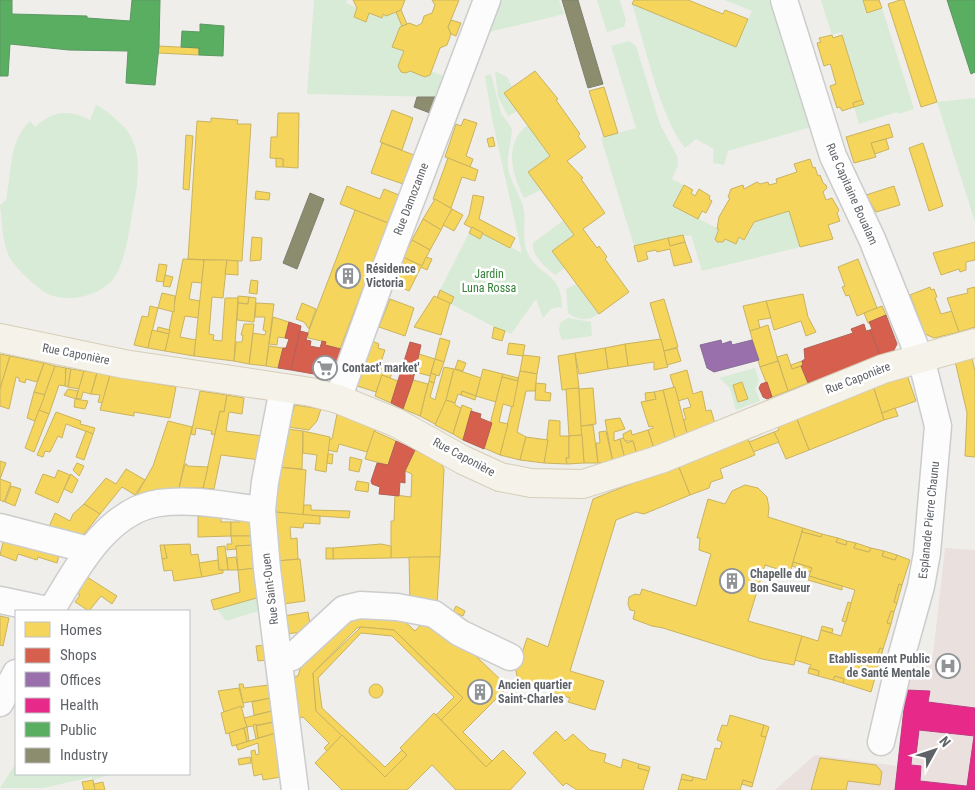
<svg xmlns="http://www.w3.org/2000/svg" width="975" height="790" font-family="'Roboto Condensed',sans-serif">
<rect width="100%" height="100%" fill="#efeeea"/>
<polygon fill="#eae0de" points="945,548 975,550 975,790 775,790 815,755 898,766 909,677 933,655"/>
<g fill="#d8ebd6">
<polygon points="314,0 347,0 346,3 357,8 354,17 366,22 369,13 381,18 383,14 386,16 396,12 402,26 400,27 392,47 404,51 398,66 401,72 406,73 410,71 425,77 431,71 444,76 436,97 307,94"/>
<polygon points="500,0 559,0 564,14 489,32"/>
<polygon points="597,0 620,0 626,20 624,27 607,32"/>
<path d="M725,0H768L773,6L811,127L728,151L724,165L713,163L714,149L696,139L685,148C661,121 644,41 632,4L736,47L752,11Z"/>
<polygon points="821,0 863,0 867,12 882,8 914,109 899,114 897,112 859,124 854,107 864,104 841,32 832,35"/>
<polygon points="629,41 636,46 660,124 677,156 678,165 672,179 684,185 673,206 719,229 715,239 720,243 725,239 736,244 739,237 744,240 748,232 750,233 754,222 789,211 800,247 702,271 691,235 634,246 601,138 636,128 611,46"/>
<polygon points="495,71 507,77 512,87 504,93 517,111 508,116 498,97"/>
<path d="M491,74L501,113L512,129C511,142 507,154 508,167C510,181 519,193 523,206C527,221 521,239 527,252C539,278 562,271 562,308L559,307L551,309L543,318L536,299L511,334L494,327L451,304L454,297L440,290L469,233L480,239L483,233L522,253L492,119L485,76Z"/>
<polygon points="975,98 975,222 937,102"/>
<path d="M96,105C105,109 111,115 118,121C148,147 137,185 131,220C128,237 125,259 116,275C104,295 69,304 48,294C37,289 12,265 8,254C2,240 2,220 0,205L6,200C12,171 8,143 30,121L35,127C52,111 69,109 90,120Z"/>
<path d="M528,125L550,156L529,172L541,190L524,198C512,175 503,143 528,125Z"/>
<path d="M564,220L574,235L565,268L555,275C545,266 532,257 533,243Z"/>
<path d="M576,284L599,314C588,321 578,321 568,313L566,289Z"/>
<polygon points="568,318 591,322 592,336 562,340 559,331 560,323"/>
<polygon points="755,368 759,381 755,389 760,401 736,410 730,388 719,378"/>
<polygon points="260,597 262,610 226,621 217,609"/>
<polygon points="16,763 16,774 112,774 93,780 92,777 43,788 0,788"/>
</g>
<g fill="#f6d55c" stroke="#c9b360">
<polygon points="353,0 405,0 401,10 386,16 383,14 382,18 369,13 366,22 354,17 357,8"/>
<polygon points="432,0 459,0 448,27 451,34 447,45 440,48 430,75 425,77 410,71 406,73 401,72 398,66 404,51 392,47 400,27 409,23 417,26 422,23 424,16 432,13 435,5"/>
<polygon points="634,0 688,0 723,14 725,10 748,19 736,47 632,4"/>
<polygon points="863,0 879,0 882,8 867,13"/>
<polygon points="900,0 904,0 937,102 921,107 888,4"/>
<polygon points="401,10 407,24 402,26 396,12"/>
<polygon points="451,20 461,23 456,36 451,34 448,27"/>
<polygon points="832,35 833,38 842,35 862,100 853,103 854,107 842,111 840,107 837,108 830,86 836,84 831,66 830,64 824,66 817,43 821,42 819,38"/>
<polygon points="158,46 199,48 199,55 158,53"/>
<polygon points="535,71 558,99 556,100 580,134 578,136 586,147 567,161 583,178 581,179 605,213 583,229 597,248 599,246 607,257 605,259 629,292 599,314 552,251 574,235 528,172 550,156 504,93"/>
<polygon points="604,87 618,133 604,137 589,91"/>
<polygon points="862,100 864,104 854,107 853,103"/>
<polygon points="392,110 413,118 402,150 380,142"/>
<polygon points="278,113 299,113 298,168 283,167 283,159 270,158 271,137 277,137"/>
<polygon points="211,118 238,120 237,124 251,124 242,261 188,259 197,121 211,122"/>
<polygon points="464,119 477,123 466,156 473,159 470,167 445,157 456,124 461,126"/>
<polygon points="889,124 893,137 871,143 876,157 854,163 846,137"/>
<polygon points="186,135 193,136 189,190 183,189"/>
<polygon points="493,137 495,146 489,147 487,139"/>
<polygon points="886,139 889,149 875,154 871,143"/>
<polygon points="382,143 414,155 403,184 371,173"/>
<polygon points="923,143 943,206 929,211 909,148"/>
<polygon points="276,158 283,159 283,167 276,167"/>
<polygon points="448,158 478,170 475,181 462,177 451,208 433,199"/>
<polygon points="810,159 813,168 815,167 818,176 820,175 823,183 826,185 827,188 823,192 826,200 832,198 839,210 837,213 840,221 828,225 833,239 800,247 789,211 754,222 744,240 739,237 736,244 725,239 723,242 717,242 715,239 719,229 717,229 719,217 730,198 728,197 731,189 743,185 744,189 757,182 760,184 768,182 769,185 777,183 776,179 797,172 794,164"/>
<polygon points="684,185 693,190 691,193 695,196 699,189 710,196 709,199 712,201 706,213 702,211 698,219 673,206"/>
<polygon points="347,186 380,199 384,189 399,195 388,223 340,204"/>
<polygon points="894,186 900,205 876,212 866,195"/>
<polygon points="256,191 270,193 269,200 255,199"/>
<polygon points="473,195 484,197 479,219 515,238 510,248 464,224 469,215"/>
<polygon points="435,199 452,209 441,230 423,219"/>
<polygon points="452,209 463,215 454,231 443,225"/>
<polygon points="355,210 388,223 340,349 325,345 326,342 308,338 308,333"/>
<polygon points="423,219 441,230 430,250 412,240"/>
<polygon points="472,227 483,233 480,239 469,233"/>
<polygon points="683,235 685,242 670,246 668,238"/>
<polygon points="252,237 262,238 261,260 250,261"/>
<polygon points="668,238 670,246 685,242 692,262 674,266 670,249 657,252 656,250 646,252 648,259 638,262 634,246"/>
<polygon points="412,240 430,250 422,266 403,257"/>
<polygon points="975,242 975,260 966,262 966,270 960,272 959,269 941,275 933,253"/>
<polygon points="403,257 422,266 426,257 432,259 427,270 421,267 409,291 390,282"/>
<polygon points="183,259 204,260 202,283 192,282 189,299 200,301 199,318 185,316 180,337 196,340 194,356 165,351"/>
<polygon points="858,259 877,308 857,316 849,295 846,296 842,287 845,286 838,267"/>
<polygon points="204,260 227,260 223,298 212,297 209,334 214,335 213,340 222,341 225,298 238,298 234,361 194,356"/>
<polygon points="227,260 238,261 238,275 225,274"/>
<polygon points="159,264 167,265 164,282 156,281"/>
<polygon points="165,275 173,277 170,287 163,286"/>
<polygon points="251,280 258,281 257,294 249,293"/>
<polygon points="930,287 931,290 934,289 937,297 935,298 941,314 952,311 959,332 934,338 925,334 910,295"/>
<polygon points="975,287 975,327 959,332 947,298 968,293 967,289"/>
<polygon points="440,290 454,297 451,304 437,298"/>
<polygon points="162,293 175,296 174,312 158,308"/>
<polygon points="803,294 808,317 816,332 806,336 801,321 774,330 766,301"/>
<polygon points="238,296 249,297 248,304 238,303"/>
<polygon points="434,296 450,303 441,335 414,327"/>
<polygon points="249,297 256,298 254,322 237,320 238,303 248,304"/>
<polygon points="390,299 414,308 405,336 379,327"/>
<polygon points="664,299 678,347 664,351 650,303"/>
<polygon points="766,301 771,318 758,320 760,328 750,331 743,306"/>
<polygon points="256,303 274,304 266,366 249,364 253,333 265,335 266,331 263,330 265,317 255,317"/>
<polygon points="302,303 316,309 309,329 304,322 296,319"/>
<polygon points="150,306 158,308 148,348 134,345 142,316 148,317"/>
<polygon points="882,306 886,315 868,323 864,313"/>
<polygon points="273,317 289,322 285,338 278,337 277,345 269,344"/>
<polygon points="244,324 254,324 249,364 234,361 236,342 242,342 243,335 241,335"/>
<polygon points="768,325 778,361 760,367 750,331"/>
<polygon points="158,327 170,330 169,334 157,331"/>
<polygon points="494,327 505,331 502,341 492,338"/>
<polygon points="152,330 169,334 165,351 148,348"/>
<polygon points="440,338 450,341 444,362 435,359"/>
<polygon points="368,339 379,344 378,348 385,350 381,362 388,364 387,369 393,371 390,378 382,375 376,392 354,385"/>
<polygon points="661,339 668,367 654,370 654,362 628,366 625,344"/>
<polygon points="509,343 525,345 523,356 507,354"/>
<polygon points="625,344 628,366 608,369 605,348"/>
<polygon points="269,346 283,348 278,368 266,366"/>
<polygon points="605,348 608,369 579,374 575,353"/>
<polygon points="677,348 681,361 667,365 664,351"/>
<polygon points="575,353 579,388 562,390 558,356"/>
<polygon points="0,354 10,356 0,389"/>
<polygon points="419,354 435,359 430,376 415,372"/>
<polygon points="787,354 792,369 801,366 808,383 788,391 777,357"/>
<polygon points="523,355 540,357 537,374 520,371"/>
<polygon points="10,356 44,363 37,382 26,379 25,383 19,381 19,378 16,377 9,409 0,406 0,389"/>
<polygon points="972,358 975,371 975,457 965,456 967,413 955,361"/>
<polygon points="435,359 444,362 439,376 431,373"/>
<polygon points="458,360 466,363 463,371 455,369"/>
<polygon points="778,361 788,391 772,397 760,367"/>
<polygon points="802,361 803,365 792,369 791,365"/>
<polygon points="44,363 55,366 45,395 34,392"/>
<polygon points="55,366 66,368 65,373 67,373 65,386 59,385 49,414 39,410"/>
<polygon points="444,367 454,369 444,409 435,424 420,416 429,381 434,383 430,397 435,400"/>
<polygon points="66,368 71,369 68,387 65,386"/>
<polygon points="71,369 84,371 79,389 68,387"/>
<polygon points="454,369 481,378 476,396 462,391 461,395 458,394 455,403 446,400"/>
<polygon points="483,369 503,374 496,402 476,396"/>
<polygon points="687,370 693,394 702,391 706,411 711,410 716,427 688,437 683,420 686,419 683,409 691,407 688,398 678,401 670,375"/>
<polygon points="84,371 97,373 91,394 83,392 81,399 76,398"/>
<polygon points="520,371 537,374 535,391 526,391 517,432 526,437 520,460 500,455"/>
<polygon points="97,373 110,375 103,403 98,402 100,395 91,394"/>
<polygon points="431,373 436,375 434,383 429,381"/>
<polygon points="503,374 518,378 518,381 502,377"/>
<polygon points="110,375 176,387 170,418 134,412 134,416 100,410"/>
<polygon points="382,375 398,381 391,403 375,396"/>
<polygon points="907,375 916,401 882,413 873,386"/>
<polygon points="502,377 518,381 513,407 503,404 499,422 508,424 500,455 484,448"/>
<polygon points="413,380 428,384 420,416 403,409"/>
<polygon points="742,382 748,399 738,402 733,385"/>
<polygon points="536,383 546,384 545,392 551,393 550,401 535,400"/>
<polygon points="873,386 884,420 809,450 796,417"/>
<polygon points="675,387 688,437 676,442 663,390"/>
<polygon points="579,388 582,435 569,436 566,389"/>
<polygon points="593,388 596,424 581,426 579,389"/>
<polygon points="68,389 78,391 76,399 64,395"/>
<polygon points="663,390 676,442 654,449 648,430 653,428 653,426 649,427 641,402 656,399 654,392"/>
<polygon points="200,391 227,395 224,412 220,411 215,435 211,434 212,431 196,428 195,435 191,434"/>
<polygon points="462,391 476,396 475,400 461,395"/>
<polygon points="34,392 45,395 35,421 27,418"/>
<polygon points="654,392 656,399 646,401 645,393"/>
<polygon points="227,395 244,398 242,414 229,412 226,431 262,436 260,460 221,455 214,489 203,488 220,411 224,412"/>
<polygon points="75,399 88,401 85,409 74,407"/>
<polygon points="446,400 455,403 455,405 461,408 453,434 435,425"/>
<polygon points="295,405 321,409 317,421 309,430 288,427"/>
<polygon points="462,405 472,409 463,440 453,434"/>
<polygon points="895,408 898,416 884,420 882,413"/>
<polygon points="39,410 49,414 34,452 25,448"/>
<polygon points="56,412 81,421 80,424 95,428 93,434 66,424 62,438 58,436 50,452 45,451 43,457 37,455"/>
<polygon points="337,414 377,426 367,452 339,444 337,452 327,450 329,439 332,439"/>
<polygon points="796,417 809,450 786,459 774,432 779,430 777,425"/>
<polygon points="620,418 625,429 614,432 614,441 620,439 625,459 613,463 605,420"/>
<polygon points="549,420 560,421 560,436 569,436 569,458 566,458 567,464 544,463"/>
<polygon points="168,421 192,427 179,488 153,491 136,496 153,466"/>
<polygon points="593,425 598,463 584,463 581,426"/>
<polygon points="287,429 303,431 302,469 278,467"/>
<polygon points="631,430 632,435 648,430 654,449 637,455 633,441 624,441 623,434"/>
<polygon points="86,431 93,434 84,460 76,457"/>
<polygon points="303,431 330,437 326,472 315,470 317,455 303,453"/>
<polygon points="374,431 396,441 388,465 365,459"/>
<polygon points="606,431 613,463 598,463 596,443 600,443 599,432"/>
<polygon points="774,432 779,442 753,452 749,442"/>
<polygon points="582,435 584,463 567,464 566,458 569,458 569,436"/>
<polygon points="526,437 548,440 544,463 520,460"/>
<polygon points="747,437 755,455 720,469 723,478 711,482 709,488 690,495 678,465"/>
<polygon points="623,438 627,443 633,441 637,455 625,459 620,439"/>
<polygon points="415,450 440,462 444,469 440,557 391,558 391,521 394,521 395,495 411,497 412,474 405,471"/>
<polygon points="328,454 333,454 332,464 327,463"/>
<polygon points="350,457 362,460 359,472 349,470"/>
<polygon points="0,461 6,463 0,479 11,483 4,502 0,500"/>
<polygon points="77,463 84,466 79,476 73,470"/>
<polygon points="185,464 187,464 187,466 208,467 203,488 179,488"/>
<polygon points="678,465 690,495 644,514 636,512 616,520 570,671 604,681 595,710 568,702 570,698 518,681 516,671 527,638 548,647 593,499"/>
<polygon points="278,467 306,470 303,515 275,512"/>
<polygon points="126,469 145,480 135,495 122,487 100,514 84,504 106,478 116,484"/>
<polygon points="58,470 70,475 58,503 35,493 43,474 55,478"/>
<polygon points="71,474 78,480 72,493 64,489"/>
<polygon points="357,481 369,483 368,492 355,490"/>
<polygon points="745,485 758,488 767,497 769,508 768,517 803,528 790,573 765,565 748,621 802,636 794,665 762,659 663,628 652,626 633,619 635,611 630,610 628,604 629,597 635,594 640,595 642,589 696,606 711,554 699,550 700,538 697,538 708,499 725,504 732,491"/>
<polygon points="11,486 21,489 15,506 5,502"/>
<polygon points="84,504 100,514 81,538 48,529 55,513 70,521 73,514"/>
<polygon points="304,505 311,505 311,510 350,511 349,518 303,515"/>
<polygon points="275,512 320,516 320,524 304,523 303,528 290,527 291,539 297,538 298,559 277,561"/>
<polygon points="198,516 221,517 221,522 231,522 231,536 198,537"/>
<polygon points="240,519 254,519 254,536 231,536 231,522 240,522"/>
<polygon points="803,528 822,534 821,537 802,532"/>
<polygon points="802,532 821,537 822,534 838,538 836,542 846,545 847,541 856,543 854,548 869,552 871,548 884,551 882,556 895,560 897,555 910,560 902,585 899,584 894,602 897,603 894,612 891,611 887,623 891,624 883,649 880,648 876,659 880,660 871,692 843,683 844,679 835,676 833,680 818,676 819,671 809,668 811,665 795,660 802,636 818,641 821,630 841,636 855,590 809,576 812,568 793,562"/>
<polygon points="231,536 254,536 254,545 236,546 236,549 227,550 227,544 232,544"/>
<polygon points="4,538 59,555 57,563 38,557 37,560 18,554 16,561 0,555"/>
<polygon points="838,538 847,541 846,545 836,542"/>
<polygon points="856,543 871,548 869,552 854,548"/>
<polygon points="190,544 191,555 198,554 202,577 174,581 172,570 164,571 162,559 167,558 164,545"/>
<polygon points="381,544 391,546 391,558 333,559 333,548"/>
<polygon points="160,545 164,545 167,558 162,559"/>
<polygon points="254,545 257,568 238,570 236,546"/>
<polygon points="225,546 228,570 219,570 217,547"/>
<rect x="326" y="548" width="7" height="11"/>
<polygon points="884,551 897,555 895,560 882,556"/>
<polygon points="236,557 238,570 228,570 227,558"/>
<polygon points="409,557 440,557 437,604 410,601"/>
<polygon points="300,559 305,601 283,604 277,561"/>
<polygon points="218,560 219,570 223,570 223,573 202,577 199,563"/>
<polygon points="793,562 812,568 810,572 792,566"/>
<polygon points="257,568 260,597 214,610 211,600 240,592 238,570"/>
<polygon points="809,576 842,586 842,590 808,580"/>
<polygon points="87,577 117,596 112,604 101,596 89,611 75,602 80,595 77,593"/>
<polygon points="899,584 902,585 897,603 894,602"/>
<polygon points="848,602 851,603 846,622 842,621"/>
<polygon points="456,606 465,611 463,616 453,612"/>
<polygon points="891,611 894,612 891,624 887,623"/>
<polygon points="308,612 311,631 286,634 284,616"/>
<polygon points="0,616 9,618 3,646 0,645"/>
<polygon points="349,616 400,617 415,631 428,617 452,633 508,687 463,732 492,761 486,767 441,720 463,698 394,630 361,627 357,628 313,673 316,711 342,735 327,751 324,748 329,743 303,717 298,719 292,677 298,676 301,666"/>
<polygon points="822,626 833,629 832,633 821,630"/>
<polygon points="361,627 394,630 463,698 441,720 436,715 454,697 392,636 361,633 318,678 322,708 385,767 402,750 407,755 385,777 316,711 313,673"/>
<polygon points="265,645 267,660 258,661 256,646"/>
<polygon points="880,648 883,649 880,660 876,659"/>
<polygon points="809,668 819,671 818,676 808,673"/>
<polygon points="835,676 844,679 843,683 833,680"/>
<circle cx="376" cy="691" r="7"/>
<polygon points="239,684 243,684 244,688 269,685 271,698 243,703"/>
<polygon points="239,688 244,707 224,712 218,691"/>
<polygon points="271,698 272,711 254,715 252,702"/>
<polygon points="241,706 247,727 226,734 221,713"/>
<polygon points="272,711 274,722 247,727 244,718"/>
<polygon points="434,713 486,767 503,750 526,773 510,790 456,790 432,765 407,790 342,790 315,763 342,735 385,777 407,755 400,748"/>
<polygon points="730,715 764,725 761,736 766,737 753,783 743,780 740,790 678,790 681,779 692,781 693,777 706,780 715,748 720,749 722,742 717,740 722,725 727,726"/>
<polygon points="274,722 276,733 258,738 256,726"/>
<polygon points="256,724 258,738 256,739 253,725"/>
<polygon points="764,725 769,727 766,737 761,736"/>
<polygon points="247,727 249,741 247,742 244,728"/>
<polygon points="244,728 247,742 232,746 229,733"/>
<polygon points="556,731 565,741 573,734 590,750 606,754 604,762 621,768 623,759 639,764 638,768 649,771 643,790 577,790 566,783 563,786 533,753"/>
<polygon points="276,733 281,777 263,780 262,774 254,776 252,764 251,751 255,750 256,755 259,754 258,743 238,750 236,745"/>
<polygon points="250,757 251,763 239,765 238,759"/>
<polygon points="820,758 876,765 882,772 880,785 848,781 846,790 811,790"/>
<polygon points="639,764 650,767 649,771 638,768"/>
<polygon points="682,774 693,777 692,781 681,779"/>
<polygon points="93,780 95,790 84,790 82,782"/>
<polygon points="743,780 753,783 752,787 742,784"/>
<polygon points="103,782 105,790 95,790 94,784"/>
</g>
<g fill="#d6604d" stroke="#b26155">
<polygon points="886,315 897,344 893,352 881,357 870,330 872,329 869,322"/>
<polygon points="289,322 301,326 291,370 278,368 283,348 286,348 289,339 285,338"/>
<polygon points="864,324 866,331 870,330 881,357 808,383 801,366 803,365 802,361 805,359 804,349 853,333 851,329"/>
<polygon points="300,331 308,333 306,340 311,341 310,346 320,348 322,341 326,342 325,345 341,349 331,377 291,370"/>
<polygon points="410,342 421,345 413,380 403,409 391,403"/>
<polygon points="767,382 772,397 767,399 763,397 759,388 761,384"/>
<polygon points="471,411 481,414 480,418 492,423 484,449 463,440"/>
<polygon points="396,441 415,450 405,471 405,483 400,482 399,496 379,494 380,487 372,484 371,481 377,463 388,465"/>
</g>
<polygon fill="#9970ab" stroke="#886c97" points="721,340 722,344 731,341 732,345 752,340 759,360 714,372 707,368 700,345"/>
<g fill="#e7298a" stroke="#be3a80">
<polygon points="906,690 930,691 928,702 975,708 975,736 919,730 916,755 912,754 911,765 921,766 920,781 975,787 975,790 895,790"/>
<polygon points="974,736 975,736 975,787 967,786"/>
</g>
<g fill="#5aae61" stroke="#5c9863">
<polygon points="0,0 12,0 12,14 87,16 87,18 130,21 132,0 160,0 159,46 155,85 126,83 128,51 69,50 10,44 8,76 0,76"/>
<polygon points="947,0 975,0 975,72 971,74"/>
<polygon points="200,24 224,26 223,56 199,55 199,48 181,47 182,31 200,32"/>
</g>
<g fill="#8c8c6e" stroke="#7e806c">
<polygon points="562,0 578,0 603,84 588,88"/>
<polygon points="417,97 436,97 430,113 414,107"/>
<polygon points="310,193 324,199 297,269 283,263"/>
</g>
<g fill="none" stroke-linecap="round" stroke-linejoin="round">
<defs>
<g id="minor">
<polyline points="784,0 833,156 872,239 923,366 938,426 927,553 921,586 899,665 881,742"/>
<polyline points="283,389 265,482 262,510 267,569 295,790"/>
<polyline points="338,399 379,285 487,0"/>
<polyline points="0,527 89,550"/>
<polyline points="0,600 52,611"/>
<path d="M51,611C75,571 107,510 159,503C192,498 229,506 262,510"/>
<polyline points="279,661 292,657 344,609 360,605 397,607 434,614 460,633 510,657"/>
<polyline points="0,703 16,673"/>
</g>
<polyline id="major" points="0,338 124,364 311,392 338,399 397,423 463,460 500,477 531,483 583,484 661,459 883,369 975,343"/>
</defs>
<use href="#minor" stroke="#cbcccc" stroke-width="29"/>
<use href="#major" stroke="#d7ceb8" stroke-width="30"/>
<use href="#minor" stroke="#fdfcfc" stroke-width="26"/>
<use href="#major" stroke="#f4f2e9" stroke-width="28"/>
</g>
<defs>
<symbol id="building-ring" viewBox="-11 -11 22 22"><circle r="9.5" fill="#fff" stroke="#919496" stroke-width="1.5"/><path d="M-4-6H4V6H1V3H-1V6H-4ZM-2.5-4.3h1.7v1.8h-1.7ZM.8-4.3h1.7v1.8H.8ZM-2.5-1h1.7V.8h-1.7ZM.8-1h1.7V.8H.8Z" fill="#919496"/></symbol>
<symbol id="supermarket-ring" viewBox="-11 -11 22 22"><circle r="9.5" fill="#fff" stroke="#919496" stroke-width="1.5"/><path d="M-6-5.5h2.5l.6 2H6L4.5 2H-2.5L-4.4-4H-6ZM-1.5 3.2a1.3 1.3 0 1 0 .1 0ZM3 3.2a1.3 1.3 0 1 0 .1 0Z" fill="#919496"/></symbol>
<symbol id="hospital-ring" viewBox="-11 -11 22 22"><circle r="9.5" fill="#fff" stroke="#919496" stroke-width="1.5"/><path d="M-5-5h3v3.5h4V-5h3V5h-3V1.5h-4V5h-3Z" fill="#919496"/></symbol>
</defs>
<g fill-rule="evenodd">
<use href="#building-ring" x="334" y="262" width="28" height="28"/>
<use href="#supermarket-ring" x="311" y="354" width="28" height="28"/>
<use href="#building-ring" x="718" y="567" width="28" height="28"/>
<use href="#hospital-ring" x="934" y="652" width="28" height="28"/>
<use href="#building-ring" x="466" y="678" width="28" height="28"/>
</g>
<g text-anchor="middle" stroke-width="5" stroke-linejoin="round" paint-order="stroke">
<g font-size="12" fill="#5f6368" stroke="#fff">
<text transform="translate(852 194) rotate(66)" y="4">Rue Capitaine Boualam</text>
<text transform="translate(411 199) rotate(-69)" y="4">Rue Damozanne</text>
<text transform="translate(76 354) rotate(11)" y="4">Rue Caponière</text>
<text transform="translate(858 378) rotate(-21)" y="4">Rue Caponière</text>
<text transform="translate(464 457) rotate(28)" y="4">Rue Caponière</text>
<text transform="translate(929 520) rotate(-84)" y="4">Esplanade Pierre Chaunu</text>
<text transform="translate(270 589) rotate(-97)" y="4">Rue Saint-Ouen</text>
</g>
<g font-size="12" font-weight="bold" fill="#5f6368" stroke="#fff" text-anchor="start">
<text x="366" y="273">Résidence<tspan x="366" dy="14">Victoria</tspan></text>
<text x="342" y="372">Contact' market'</text>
<text x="750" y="578">Chapelle du<tspan x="750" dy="14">Bon Sauveur</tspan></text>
<text x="930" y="663" text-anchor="end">Etablissement Public<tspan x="930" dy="14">de Santé Mentale</tspan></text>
<text x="498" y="689">Ancien quartier<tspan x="498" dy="14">Saint-Charles</tspan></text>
</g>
<g font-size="12" fill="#348238" stroke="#fff">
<text x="489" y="278">Jardin<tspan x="489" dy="14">Luna Rossa</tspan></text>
</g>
</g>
<rect x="15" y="610" width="175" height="165" fill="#ffffff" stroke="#bfc1c3"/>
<rect x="25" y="622" width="25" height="15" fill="#f6d55c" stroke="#bfc1c3"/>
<text x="60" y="635" font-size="15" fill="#5f6368">Homes</text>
<rect x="25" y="648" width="25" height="15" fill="#d6604d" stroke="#bfc1c3"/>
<text x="60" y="660" font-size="15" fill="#5f6368">Shops</text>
<rect x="25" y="672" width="25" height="15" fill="#9970ab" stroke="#bfc1c3"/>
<text x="60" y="685" font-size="15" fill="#5f6368">Offices</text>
<rect x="25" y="698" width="25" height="15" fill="#e7298a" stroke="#bfc1c3"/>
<text x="60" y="710" font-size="15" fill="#5f6368">Health</text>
<rect x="25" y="722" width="25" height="15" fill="#5aae61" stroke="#bfc1c3"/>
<text x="60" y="735" font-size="15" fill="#5f6368">Public</text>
<rect x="25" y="748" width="25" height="15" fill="#8c8c6e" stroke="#bfc1c3"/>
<text x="60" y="760" font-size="15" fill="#5f6368">Industry</text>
<g transform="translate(935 750) rotate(50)" stroke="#ffffff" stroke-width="4" paint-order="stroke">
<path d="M0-4L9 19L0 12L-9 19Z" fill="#5f6368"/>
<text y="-8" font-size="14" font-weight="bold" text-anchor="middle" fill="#5f6368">N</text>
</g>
</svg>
